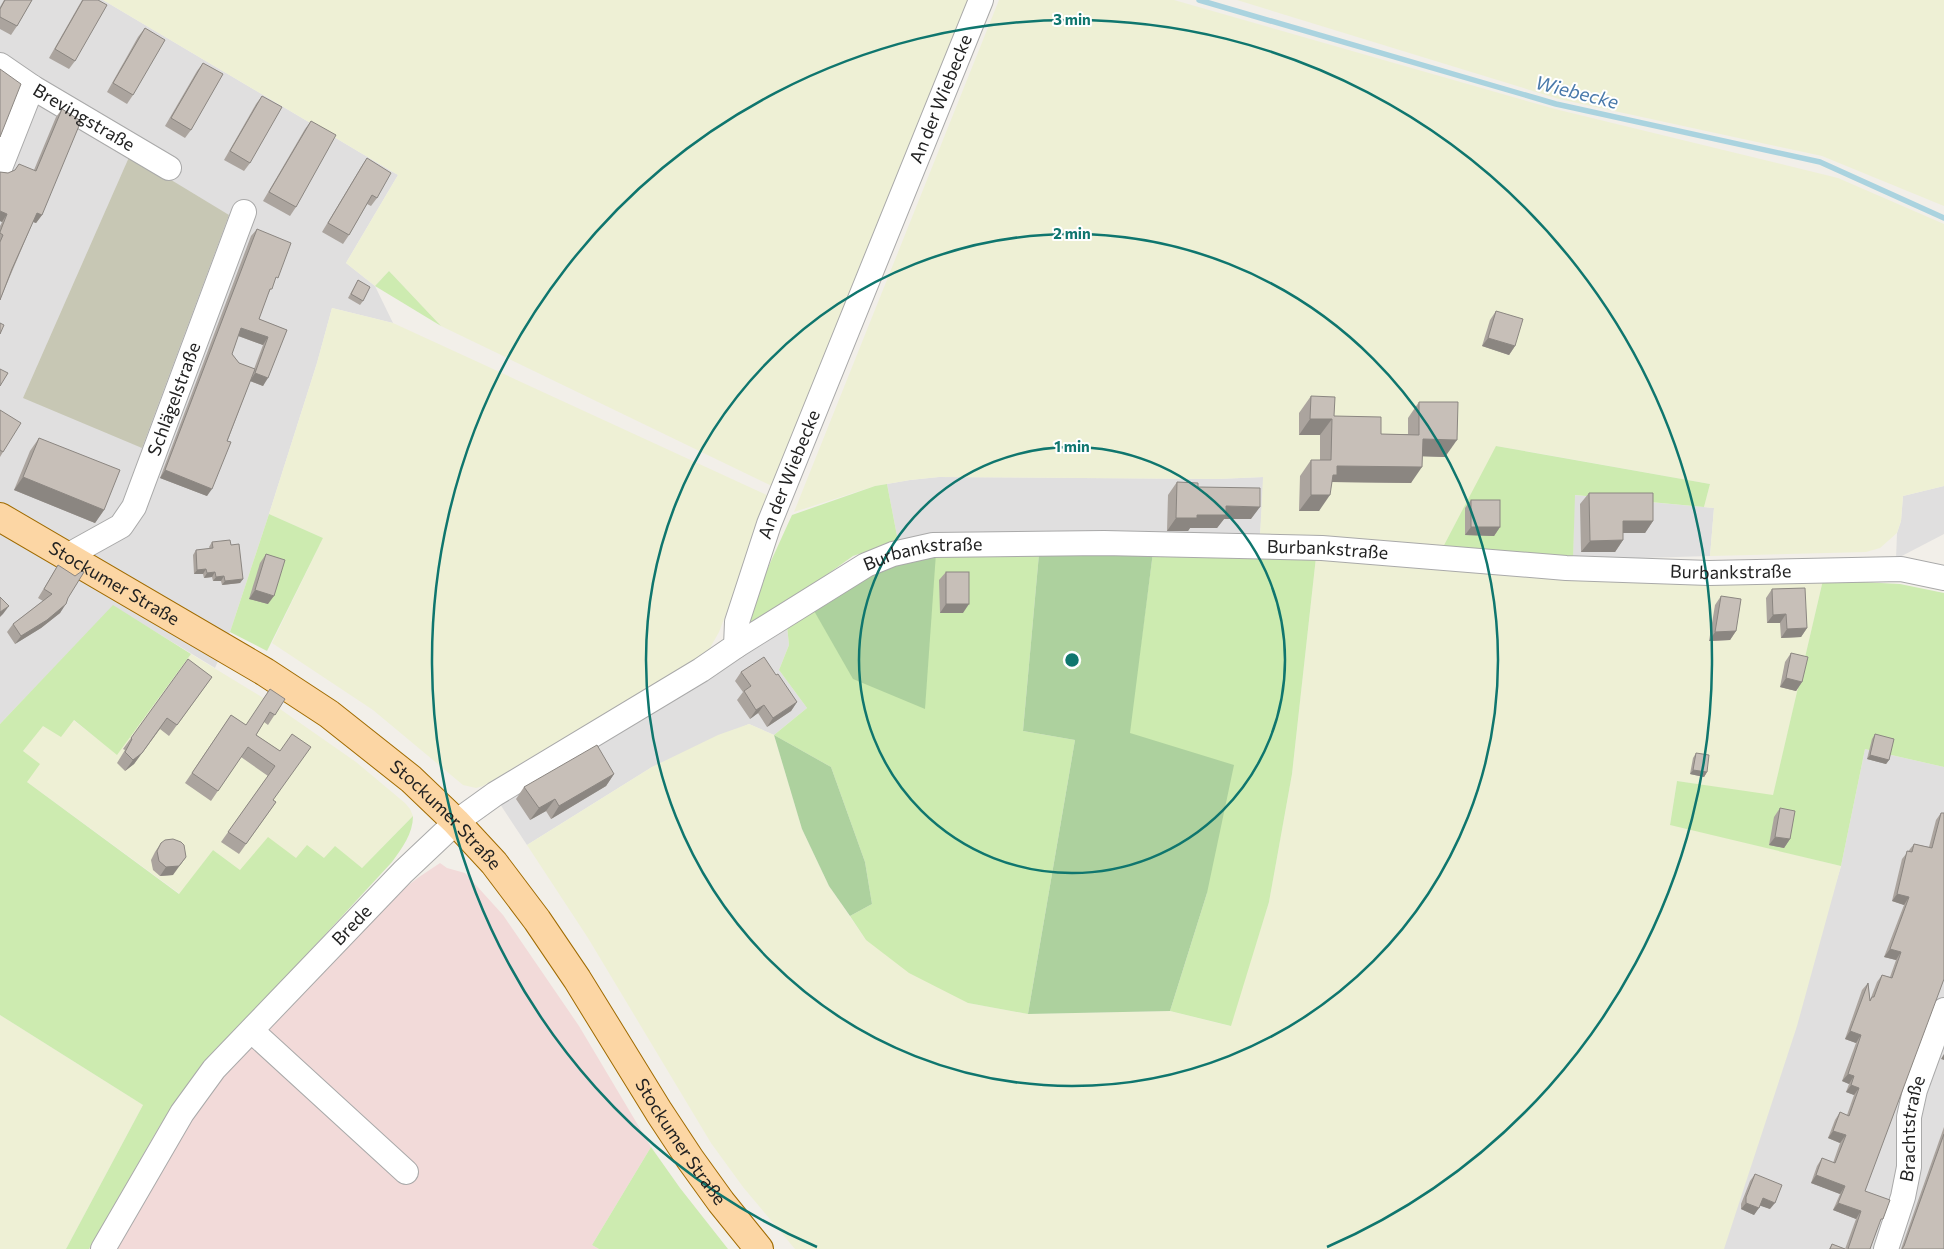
<svg xmlns="http://www.w3.org/2000/svg" width="1944" height="1249" font-family="Commissioner,sans-serif">
<rect width="100%" height="100%" fill="#f2efe9"/>
<g fill="#e0dfdf">
<polygon points="0,0 103,0 398,175 346,263 375,286 393,323 332,308 317,363 269,514 230,632 215,668 113,606 0,724"/>
<polygon points="939,477 1217,479 1264,477 1260,536 935,535 915,537 898,541 887,484 910,480"/>
<polygon points="1944,486 1944,534 1896,559 1897,533 1901,521 1903,496"/>
<polygon points="1574,495 1714,508 1710,556 1573,560"/>
<polygon points="787,626 789,645 779,670 807,708 774,735 749,724 652,767 527,845 498,801"/>
<polygon points="1865,749 1944,767 1944,1249 1723,1249 1841,866"/>
</g>
<polygon fill="#f2dad9" points="440,863 447,868 465,873 503,915 579,1026 651,1147 592,1245 599,1249 89,1249 159,1127 188,1118 227,1073 397,894 419,877"/>
<polygon fill="#c7c7b4" points="130,155 229,215 142,448 23,398"/>
<g fill="#eef0d5">
<polygon points="103,0 969,0 774,487 441,326 389,271 375,286 346,263 398,175"/>
<polygon points="999,0 1174,0 1555,109 1838,178 1944,224 1944,486 1903,496 1901,521 1897,533 1880,548 1866,552 1710,556 1714,508 1704,507 1710,484 1497,446 1442,549 1260,536 1263,477 1217,479 939,477 910,480 875,486 794,512"/>
<polygon points="1237,0 1944,0 1944,206 1822,156 1559,99"/>
<polygon points="332,308 393,323 771,497 719,632 710,648 696,659 483,786 476,788 463,785 373,710 272,643 323,538 269,514 317,363"/>
<polygon points="1316,557 1823,580 1773,796 1677,781 1670,824 1841,866 1797,1026 1724,1249 795,1249 743,1187 711,1143 588,938 527,845 652,767 718,735 749,724 774,735 802,829 829,886 866,940 968,1003 1028,1014 1170,1011 1230,1026 1269,902 1292,774"/>
<polygon points="191,654 270,702 356,762 405,803 410,809 413,816 362,868 335,847 324,859 296,859 240,870 213,850 180,894 27,782 23,751 43,725 73,720 117,754"/>
<polygon points="0,1015 143,1105 66,1249 0,1249"/>
</g>
<g fill="#cdebb0">
<polygon points="389,271 441,326 375,286"/>
<polygon points="1496,446 1710,484 1704,507 1575,495 1573,560 1442,549"/>
<polygon points="887,484 898,541 853,556 763,620 757,623 751,622 746,616 792,515 875,486"/>
<polygon points="269,514 323,538 267,651 230,632"/>
<polygon points="1153,552 1316,557 1292,774 1269,902 1231,1026 1170,1011 1207,893 1129,733"/>
<polygon points="936,553 1039,554 1023,731 1075,740 1028,1014 968,1003 909,973 866,940 850,916 872,904 865,862 831,767 774,735 807,708 779,670 789,645 787,626 813,609"/>
<polygon points="1823,580 1900,584 1944,593 1944,767 1865,749 1841,866 1670,825 1677,781 1773,795"/>
<path d="M113,605L191,654L117,755L74,720L61,737L43,726L23,751L40,764L27,782L179,894L213,850L240,870L268,837L296,858L307,845L324,858L335,846L362,868L413,816C413,834 402,848 392,862L199,1071L159,1127L89,1249H66L143,1105L0,1015V724Z"/>
<polygon points="651,1147 680,1188 728,1249 599,1249 592,1245"/>
</g>
<g fill="#add19e">
<polygon points="1153,552 1130,733 1234,765 1207,893 1170,1011 1028,1014 1075,740 1023,731 1039,554"/>
<polygon points="936,553 925,709 853,679 813,609 873,572"/>
<polygon points="774,735 831,767 865,862 872,904 850,916 829,886 802,829"/>
</g>
<g fill="none" stroke-linecap="round" stroke-linejoin="round">
<polyline stroke="#aad3df" stroke-width="5.5" points="1199,0 1556,104 1820,162 1944,218"/>
<defs>
<g id="minor">
<path id="s1" d="M0,65L32,87L169,168"/>
<polyline points="0,168 32,87"/>
<path id="s2" d="M67,556L121,526L134,507L244,212"/>
<path id="s3" d="M736,646L866,565L893,554L933,545L1104,543L1322,548L1566,568L1709,573L1901,569L1944,578"/>
<polyline points="252,1031 406,1172"/>
<path id="s4" d="M103,1249L182,1113L214,1069L403,872L456,822L495,794L701,670L736,646L737,622L769,524L981,0"/>
<path id="s5" d="M1886,1249L1903,1197L1909,1167V1117L1915,1090L1944,1010"/>
</g>
<g id="major">
<path id="s6" d="M0,517L265,672L329,714L411,779L456,822L494,863L537,920L577,979L659,1112L690,1159L721,1202L759,1249"/>
</g>
</defs>
<use href="#minor" stroke="#a9a9a9" stroke-width="26"/>
<use href="#major" stroke="#a06b00" stroke-width="30"/>
<use href="#minor" stroke="#fff" stroke-width="24"/>
<use href="#major" stroke="#fcd6a4" stroke-width="28"/>
</g>
<g fill="#aba49e" fill-rule="evenodd">
<polygon points="4,0 32,0 17,26 11,35 0,29 0,7"/>
<polygon points="82,0 98,0 75,61 69,69 49,58"/>
<polygon points="145,28 133,95 127,104 107,92 138,37"/>
<polygon points="203,63 191,130 185,138 165,126 197,71"/>
<polygon points="262,96 250,163 244,171 224,160 256,104"/>
<polygon points="62,109 42,215 36,223 33,222 0,300 0,226 2,222 0,221 0,172 8,173 34,170 56,117"/>
<polygon points="311,121 296,207 290,216 263,201 305,129"/>
<polygon points="367,158 377,198 371,206 367,204 349,235 343,244 322,232 361,167"/>
<path d="M257,229L274,283L267,296L259,319L287,330L263,386L250,381L207,496L160,478L251,236ZM238,336L263,345L254,369L239,363L232,354Z"/>
<polygon points="358,280 363,301 360,305 348,298"/>
<polygon points="1496,311 1515,346 1509,355 1482,346 1490,320"/>
<polygon points="1311,396 1334,416 1381,434 1408,434 1408,418 1419,402 1445,457 1422,456 1411,483 1332,482 1319,511 1299,511 1300,476 1311,460 1320,460 1320,435 1299,435 1299,413"/>
<polygon points="0,410 3,452 0,457"/>
<polygon points="39,438 104,510 95,523 14,490 30,451"/>
<polygon points="1177,482 1198,487 1251,519 1224,519 1217,528 1190,528 1188,531 1167,531 1168,495"/>
<polygon points="1589,493 1653,521 1645,533 1623,533 1623,540 1615,552 1581,552 1580,504"/>
<polygon points="1471,500 1500,527 1494,536 1465,535 1465,508"/>
<polygon points="212,542 231,545 243,579 240,583 222,585 221,581 213,581 212,577 204,578 203,574 194,574 193,555 196,550 210,549 209,547"/>
<polygon points="266,554 268,604 249,599 260,563"/>
<polygon points="58,565 68,598 60,613 41,628 15,644 7,632 13,624 43,601 38,598"/>
<polygon points="946,572 963,613 940,613 939,580"/>
<polygon points="1772,589 1807,628 1801,637 1781,638 1780,623 1767,623 1766,598"/>
<polygon points="1721,596 1736,631 1730,640 1709,641 1715,605"/>
<polygon points="1791,653 1802,682 1796,691 1780,687 1785,662"/>
<polygon points="741,672 776,675 797,702 791,711 767,727 758,713 750,719 737,700 743,692 735,681"/>
<polygon points="212,677 169,736 160,729 134,764 125,771 117,763 125,750 123,749 131,738"/>
<polygon points="285,699 268,725 264,722 256,735 280,751 273,800 276,802 239,854 221,842 268,776 241,757 211,801 185,783 231,715 246,725"/>
<polygon points="1875,734 1889,760 1886,764 1867,759 1872,739"/>
<polygon points="1696,753 1707,772 1704,777 1690,774 1693,758"/>
<polygon points="614,774 606,786 551,819 546,811 530,820 516,799 524,787"/>
<polygon points="1780,808 1790,839 1784,848 1769,845 1774,817"/>
<polygon points="1941,813 1865,1191 1878,1227 1870,1249 1829,1249 1832,1244 1845,1249 1856,1219 1833,1210 1840,1194 1811,1183 1817,1166 1822,1158 1833,1163 1840,1143 1828,1138 1835,1120 1840,1112 1847,1115 1854,1095 1846,1092 1849,1084 1842,1081 1856,1043 1845,1039 1862,990 1868,983 1870,1000 1877,982 1882,975 1890,977 1896,960 1884,957 1904,905 1892,901 1902,859 1914,844 1929,847 1936,820"/>
<polygon points="161,843 173,875 160,876 153,870 151,860 155,852"/>
<polygon points="1944,1127 1944,1249 1901,1249"/>
<polygon points="1755,1174 1770,1209 1760,1205 1754,1215 1741,1209 1741,1204 1750,1181"/>
</g>
<g fill="#8b8681">
<polygon points="0,211 7,214 2,222 0,221"/>
<polygon points="37,213 42,215 36,223 31,221"/>
<polygon points="241,328 268,337 263,345 236,335"/>
<polygon points="1488,338 1515,346 1509,355 1482,346"/>
<polygon points="255,373 268,378 263,386 250,381"/>
<polygon points="1310,419 1332,419 1320,435 1299,435"/>
<polygon points="1423,439 1457,440 1445,457 1411,456"/>
<polygon points="1337,466 1422,467 1411,483 1332,482 1325,492"/>
<polygon points="165,470 212,489 207,496 160,478"/>
<polygon points="23,477 104,510 95,523 14,490"/>
<polygon points="1311,495 1330,495 1319,511 1299,511"/>
<polygon points="1226,506 1260,507 1251,519 1224,519 1217,528 1190,528 1188,531 1167,531 1176,518 1197,515"/>
<polygon points="1623,521 1653,521 1645,533 1615,533"/>
<polygon points="1471,527 1500,527 1494,536 1465,535"/>
<polygon points="1623,540 1615,552 1581,552 1590,541"/>
<polygon points="206,569 203,574 194,574 197,570"/>
<polygon points="215,572 212,577 204,578 207,573"/>
<polygon points="224,576 221,581 213,581 216,577"/>
<polygon points="243,579 240,583 222,585 225,581"/>
<polygon points="255,590 274,596 268,604 249,599"/>
<polygon points="66,604 60,613 41,628 15,644 21,636"/>
<polygon points="946,604 969,604 963,613 940,613"/>
<polygon points="9,606 3,614 0,617 0,612"/>
<polygon points="1786,614 1780,623 1767,623 1773,615"/>
<polygon points="1807,628 1801,637 1781,638 1787,629"/>
<polygon points="1736,631 1730,640 1709,641 1715,632"/>
<polygon points="1786,678 1802,682 1796,691 1780,687"/>
<polygon points="797,702 791,711 767,727 773,718"/>
<polygon points="764,705 758,713 750,719 756,710"/>
<polygon points="167,718 134,764 125,771 133,760"/>
<polygon points="1870,755 1889,760 1886,764 1867,759"/>
<polygon points="1693,770 1707,772 1704,777 1690,774"/>
<polygon points="614,774 606,786 551,819 559,806"/>
<polygon points="555,799 546,811 530,820 539,808"/>
<polygon points="1775,837 1790,839 1784,848 1769,845"/>
<polygon points="186,857 173,875 160,876 166,867"/>
<polygon points="1897,894 1909,897 1904,905 1892,901"/>
<polygon points="1890,949 1901,952 1896,960 1884,957"/>
<polygon points="1850,1031 1861,1035 1856,1043 1845,1039"/>
<polygon points="1944,1054 1944,1060 1941,1059"/>
<polygon points="1848,1074 1854,1076 1849,1084 1842,1081"/>
<polygon points="1851,1085 1859,1088 1854,1095 1846,1092"/>
<polygon points="1833,1131 1846,1135 1840,1143 1828,1138"/>
<polygon points="1816,1175 1845,1186 1840,1194 1811,1183"/>
<polygon points="1763,1198 1775,1203 1770,1209 1758,1205"/>
<polygon points="1746,1203 1759,1208 1754,1215 1741,1209"/>
<polygon points="1838,1203 1861,1211 1856,1219 1833,1210"/>
</g>
<g fill="#c7bfb8" stroke="#8b8681">
<polygon points="5,0 32,0 17,26 0,17 0,9"/>
<polygon points="83,0 98,0 107,5 75,61 55,49"/>
<polygon points="145,28 165,40 133,95 113,83"/>
<polygon points="203,63 223,74 191,130 171,118"/>
<polygon points="0,69 21,84 0,137"/>
<polygon points="262,96 282,107 250,163 230,151"/>
<polygon points="62,109 81,121 42,215 37,213 12,269 0,300 0,242 3,235 0,233 0,232 7,214 0,211 0,172 8,173 15,170 19,164 36,171"/>
<polygon points="311,121 336,135 296,207 269,192"/>
<polygon points="367,158 391,173 377,198 372,195 349,235 328,223"/>
<polygon points="257,229 291,243 278,278 276,277 272,289 270,289 259,319 287,330 268,378 255,373 268,337 241,328 232,354 239,363 255,369 227,441 231,442 212,489 165,470"/>
<polygon points="358,280 370,287 363,301 351,294"/>
<polygon points="1496,311 1523,319 1515,346 1488,338"/>
<polygon points="0,323 4,325 0,334"/>
<polygon points="0,369 8,373 0,386"/>
<polygon points="1311,396 1335,397 1334,416 1381,417 1381,434 1419,435 1419,402 1458,402 1457,440 1423,439 1422,467 1337,466 1337,475 1333,475 1330,495 1311,495 1311,460 1331,460 1332,419 1310,419"/>
<polygon points="0,410 21,423 3,452 0,450"/>
<polygon points="39,438 120,470 104,510 23,477"/>
<polygon points="1177,482 1198,483 1198,487 1260,488 1260,507 1226,506 1226,515 1197,515 1197,518 1176,518"/>
<polygon points="1589,493 1653,493 1653,521 1623,521 1623,540 1590,541"/>
<rect x="1471" y="500" width="29" height="27"/>
<polygon points="230,540 231,545 239,544 243,579 225,581 224,576 216,577 215,572 207,573 206,569 197,570 196,550 213,548 212,542"/>
<polygon points="266,554 285,560 274,596 255,590"/>
<polygon points="58,565 75,576 82,571 84,572 68,598 66,604 47,620 21,636 13,624 52,594 44,589"/>
<rect x="946" y="572" width="23" height="32"/>
<polygon points="1805,588 1807,628 1787,629 1786,614 1773,615 1772,589"/>
<polygon points="1721,596 1741,599 1736,631 1715,632"/>
<polygon points="0,597 9,606 0,612"/>
<polygon points="1791,653 1808,657 1802,682 1786,678"/>
<polygon points="764,657 776,675 778,674 797,702 773,718 764,705 756,710 744,691 751,686 741,672"/>
<polygon points="188,659 212,677 177,725 167,718 142,753 133,760 125,752 132,739 131,738"/>
<polygon points="270,689 285,699 275,715 270,712 256,735 280,751 292,734 311,747 273,800 276,802 246,844 228,832 275,766 248,747 218,791 192,773 231,715 246,725"/>
<polygon points="1875,734 1894,739 1889,760 1870,755"/>
<polygon points="597,745 614,774 559,806 555,799 539,808 524,787"/>
<polygon points="1696,753 1709,755 1707,772 1693,770"/>
<polygon points="1780,808 1795,811 1790,839 1775,837"/>
<polygon points="1941,813 1944,813 1944,979 1865,1191 1890,1200 1883,1219 1881,1219 1870,1249 1848,1249 1861,1211 1838,1203 1845,1186 1816,1175 1822,1158 1835,1163 1846,1135 1833,1131 1840,1112 1849,1116 1859,1088 1851,1085 1854,1076 1848,1074 1861,1035 1850,1031 1868,983 1870,1001 1872,997 1874,997 1882,975 1892,978 1901,952 1890,949 1909,897 1897,894 1907,851 1912,852 1914,844 1932,848"/>
<polygon points="173,839 181,842 184,845 186,857 179,866 166,867 159,861 157,851 161,843 165,840"/>
<polygon points="1944,1134 1944,1249 1902,1249 1904,1246"/>
<polygon points="1755,1174 1782,1185 1775,1203 1763,1198 1759,1208 1746,1203 1746,1197"/>
<polygon points="1832,1244 1845,1249 1830,1249"/>
</g>
<g fill="none" stroke="#0f766e" stroke-width="2.5">
<circle cx="1072" cy="660" r="213"/>
<circle cx="1072" cy="660" r="426"/>
<path d="M817 1247A640 640 0 1 1 1327 1247"/>
</g>
<g text-anchor="middle" stroke-width="4" stroke-linejoin="round" paint-order="stroke">
<g font-size="18" fill="#222" stroke="#fff">
<text dy="6" stroke="none"><textPath href="#s4" startOffset="1474">An der Wiebecke</textPath></text>
<text dy="6" stroke="none"><textPath href="#s1" startOffset="99">Brevingstraße</textPath></text>
<text dy="6" stroke="none"><textPath href="#s2" startOffset="200">Schlägelstraße</textPath></text>
<text dy="6" stroke="none"><textPath href="#s4" startOffset="1069">An der Wiebecke</textPath></text>
<text dy="6" stroke="none"><textPath href="#s3" startOffset="618">Burbankstraße</textPath></text>
<text dy="6" stroke="none"><textPath href="#s3" startOffset="212">Burbankstraße</textPath></text>
<text dy="6" stroke="none"><textPath href="#s3" startOffset="1022">Burbankstraße</textPath></text>
<text dy="6" stroke="none"><textPath href="#s6" startOffset="132">Stockumer Straße</textPath></text>
<text dy="6" stroke="none"><textPath href="#s6" startOffset="538">Stockumer Straße</textPath></text>
<text dy="6" stroke="none"><textPath href="#s4" startOffset="411">Brede</textPath></text>
<text dy="6" stroke="none"><textPath href="#s5" startOffset="124">Brachtstraße</textPath></text>
<text dy="6" stroke="none"><textPath href="#s6" startOffset="942">Stockumer Straße</textPath></text>
</g>
<g font-size="19" font-style="italic" fill="#4a7aab" stroke="#fff">
<text transform="translate(1577 92) rotate(14)" y="7">Wiebecke</text>
</g>
</g>
<circle cx="1072" cy="660" r="8" fill="#0f766e" stroke="#fff" stroke-width="2.5"/>
<g font-size="15" text-anchor="middle" font-weight="bold" fill="#0f766e" stroke="#fff" stroke-width="4" stroke-linejoin="round" paint-order="stroke">
<text x="1072" y="25">3 min</text>
<text x="1072" y="239">2 min</text>
<text x="1072" y="452">1 min</text>
</g>
</svg>
